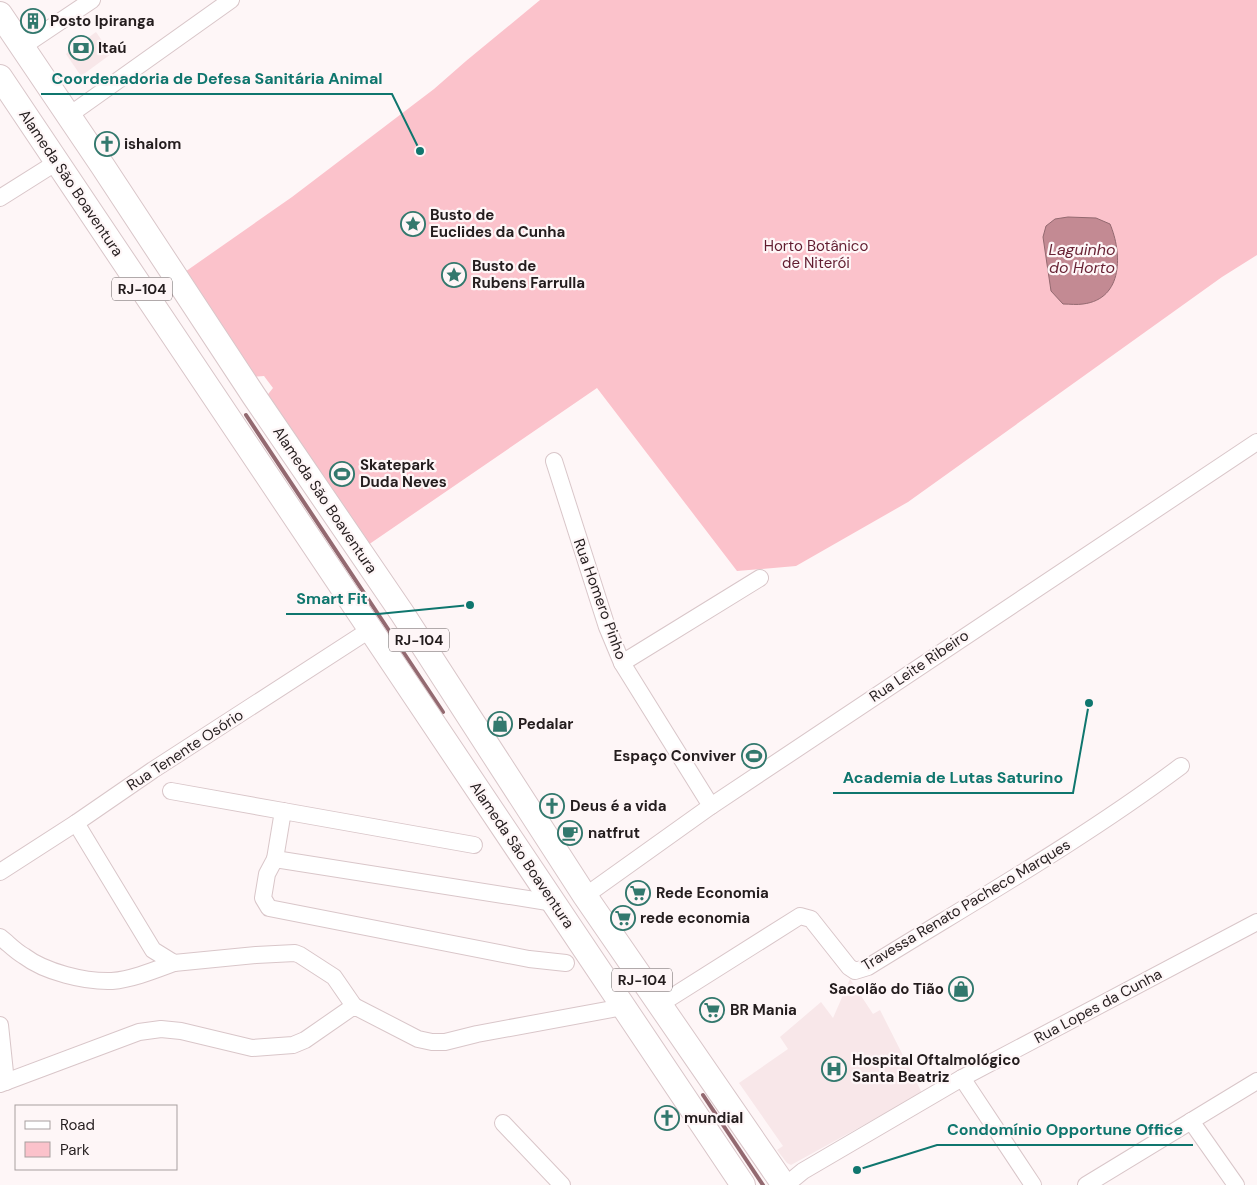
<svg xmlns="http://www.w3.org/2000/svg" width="1257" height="1185" font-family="'DM Sans',sans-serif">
<rect width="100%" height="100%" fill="#fef6f7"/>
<g fill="#f8e7e9">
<polygon points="96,32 111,54 81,76 66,54"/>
<polygon points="850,979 873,1014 880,1010 922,1093 791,1165 787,1163 777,1150 783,1146 739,1083 788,1049 780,1037 821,1002 833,1018"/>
</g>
<polygon fill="#fbc2cb" points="540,0 1257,0 1257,255 1222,277 908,502 796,566 737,571 597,388 368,545 265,398 273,388 264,376 251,377 182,274 292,197 434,89 466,61"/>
<path fill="#c38a93" stroke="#936970" d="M1068,217L1096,218L1110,224C1122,252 1124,299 1083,304C1077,305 1070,304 1063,304L1051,291L1043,237L1046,226L1055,219Z"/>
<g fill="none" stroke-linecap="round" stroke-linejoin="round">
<g stroke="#936970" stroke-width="4">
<polyline points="246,415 443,712"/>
<polyline points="703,1095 763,1185"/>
</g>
<defs>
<g id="minor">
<polyline points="22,47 92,0"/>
<polyline points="68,116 231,0"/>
<polyline points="0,198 57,162"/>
<polyline points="554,461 607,627 622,663 711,806"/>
<polyline points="622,663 760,578"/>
<polyline points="171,791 283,811"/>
<polyline points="76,823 153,950 174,963 256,955 295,953 300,955 334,977 354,1006"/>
<polyline points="275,859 283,811 474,845"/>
<polyline points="0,872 76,823 153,770 371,629"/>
<polyline points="585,896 711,806 1257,442"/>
<polyline points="554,903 275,859 267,874 263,898 269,908 529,959 566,963"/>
<path d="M0,937C8,943 15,951 24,956C45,972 85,982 112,981C133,979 155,970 174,963"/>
<path d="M659,1005L800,916L811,919L849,967L855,971L868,967C973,902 1082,840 1181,766"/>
<polyline points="0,1025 6,1082"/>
<polyline points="962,1078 1033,1185"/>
<polyline points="0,1084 139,1032 161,1029 181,1031 252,1048 293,1045 305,1040 354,1006 418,1039 432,1042 445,1042 477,1034 623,1007"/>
<polyline points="1191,1121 1236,1185"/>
<polyline points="503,1123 562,1185"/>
<polyline points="786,1185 803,1171 962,1078 1257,922"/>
<polyline points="1086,1185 1257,1081"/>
</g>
<g id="highway">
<polyline points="0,14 102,165 254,396 402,613 585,896 784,1185"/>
<polyline points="0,77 743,1185"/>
</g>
</defs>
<use href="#minor" stroke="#d9c6c9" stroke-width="18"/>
<use href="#highway" stroke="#d9c6c9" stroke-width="26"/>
<use href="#minor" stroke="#fff" stroke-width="16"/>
<use href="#highway" stroke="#fff" stroke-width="24"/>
</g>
<defs>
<symbol id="building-ring" viewBox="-11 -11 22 22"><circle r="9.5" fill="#fef6f7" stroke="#32786d" stroke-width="1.5"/><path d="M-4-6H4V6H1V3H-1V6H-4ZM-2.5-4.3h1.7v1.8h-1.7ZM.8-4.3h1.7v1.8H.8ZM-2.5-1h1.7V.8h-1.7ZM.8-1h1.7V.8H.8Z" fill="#32786d"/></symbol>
<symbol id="bank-ring" viewBox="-11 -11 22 22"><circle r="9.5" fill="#fef6f7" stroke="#32786d" stroke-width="1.5"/><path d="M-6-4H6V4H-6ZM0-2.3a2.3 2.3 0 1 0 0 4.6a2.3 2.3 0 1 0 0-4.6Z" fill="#32786d"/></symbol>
<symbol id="church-ring" viewBox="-11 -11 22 22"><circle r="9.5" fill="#fef6f7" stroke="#32786d" stroke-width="1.5"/><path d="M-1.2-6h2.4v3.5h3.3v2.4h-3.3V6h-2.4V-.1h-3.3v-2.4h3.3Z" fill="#32786d"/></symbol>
<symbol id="sight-ring" viewBox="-11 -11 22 22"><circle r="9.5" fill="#fef6f7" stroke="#32786d" stroke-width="1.5"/><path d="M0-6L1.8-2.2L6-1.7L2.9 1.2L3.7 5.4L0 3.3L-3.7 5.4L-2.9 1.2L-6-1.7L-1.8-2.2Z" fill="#32786d"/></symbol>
<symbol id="stadium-ring" viewBox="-11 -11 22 22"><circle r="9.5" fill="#fef6f7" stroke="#32786d" stroke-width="1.5"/><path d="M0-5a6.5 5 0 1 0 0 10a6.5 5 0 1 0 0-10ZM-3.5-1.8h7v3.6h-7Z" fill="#32786d"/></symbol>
<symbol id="shop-ring" viewBox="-11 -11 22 22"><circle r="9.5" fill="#fef6f7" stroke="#32786d" stroke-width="1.5"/><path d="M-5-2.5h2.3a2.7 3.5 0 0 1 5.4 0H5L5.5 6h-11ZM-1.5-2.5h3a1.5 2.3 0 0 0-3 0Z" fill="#32786d"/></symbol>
<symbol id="cafe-ring" viewBox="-11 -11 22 22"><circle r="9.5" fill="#fef6f7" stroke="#32786d" stroke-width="1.5"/><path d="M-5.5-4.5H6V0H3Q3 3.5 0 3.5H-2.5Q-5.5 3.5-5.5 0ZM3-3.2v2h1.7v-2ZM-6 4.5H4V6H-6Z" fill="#32786d"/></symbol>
<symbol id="supermarket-ring" viewBox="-11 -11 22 22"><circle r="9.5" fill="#fef6f7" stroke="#32786d" stroke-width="1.5"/><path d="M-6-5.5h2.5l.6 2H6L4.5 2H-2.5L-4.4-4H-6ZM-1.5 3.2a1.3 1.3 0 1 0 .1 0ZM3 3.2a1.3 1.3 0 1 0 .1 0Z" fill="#32786d"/></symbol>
<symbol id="hospital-ring" viewBox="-11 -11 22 22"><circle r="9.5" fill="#fef6f7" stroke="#32786d" stroke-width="1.5"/><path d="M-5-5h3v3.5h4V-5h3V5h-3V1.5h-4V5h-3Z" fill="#32786d"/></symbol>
</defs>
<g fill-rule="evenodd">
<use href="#building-ring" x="19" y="7" width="28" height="28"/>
<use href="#bank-ring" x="67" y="34" width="28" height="28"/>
<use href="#church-ring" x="93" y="130" width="28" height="28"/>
<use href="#sight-ring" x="399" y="210" width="28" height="28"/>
<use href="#sight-ring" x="440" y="261" width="28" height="28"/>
<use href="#stadium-ring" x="328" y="460" width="28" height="28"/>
<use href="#shop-ring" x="486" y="710" width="28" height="28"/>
<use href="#stadium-ring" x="740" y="742" width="28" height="28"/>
<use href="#church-ring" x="538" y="792" width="28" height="28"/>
<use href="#cafe-ring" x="556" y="819" width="28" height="28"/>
<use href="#supermarket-ring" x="624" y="879" width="28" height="28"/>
<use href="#supermarket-ring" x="609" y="904" width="28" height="28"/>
<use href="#shop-ring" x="947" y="975" width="28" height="28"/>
<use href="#supermarket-ring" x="698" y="996" width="28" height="28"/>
<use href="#hospital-ring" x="820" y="1055" width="28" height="28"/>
<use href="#church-ring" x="653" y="1104" width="28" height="28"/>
</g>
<g text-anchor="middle" stroke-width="4.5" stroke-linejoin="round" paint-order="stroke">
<g fill="#fef6f7" stroke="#655e5f" stroke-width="1">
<rect x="112" y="277.5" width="60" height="23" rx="4"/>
<rect x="389" y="628.5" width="60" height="23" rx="4"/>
<rect x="612" y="968.5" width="60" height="23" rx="4"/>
</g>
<g font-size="14" font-weight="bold" fill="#241d1e">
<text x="142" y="294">RJ-104</text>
<text x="419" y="645">RJ-104</text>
<text x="642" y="985">RJ-104</text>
</g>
<g font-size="15" font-weight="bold" fill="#241d1e" stroke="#fef6f7" text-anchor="start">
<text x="50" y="26">Posto Ipiranga</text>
<text x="98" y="53">Itaú</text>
<text x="124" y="149">ishalom</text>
<text x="430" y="220">Busto de<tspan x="430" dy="17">Euclides da Cunha</tspan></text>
<text x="472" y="271">Busto de<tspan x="472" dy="17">Rubens Farrulla</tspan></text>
<text x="360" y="470">Skatepark<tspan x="360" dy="17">Duda Neves</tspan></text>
<text x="518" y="729">Pedalar</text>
<text x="736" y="761" text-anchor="end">Espaço Conviver</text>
<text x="570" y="811">Deus é a vida</text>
<text x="588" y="838">natfrut</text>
<text x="656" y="898">Rede Economia</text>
<text x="640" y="923">rede economia</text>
<text x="944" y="994" text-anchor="end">Sacolão do Tião</text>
<text x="730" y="1015">BR Mania</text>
<text x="852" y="1065">Hospital Oftalmológico<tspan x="852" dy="17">Santa Beatriz</tspan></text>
<text x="684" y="1123">mundial</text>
</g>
<g font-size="15" fill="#241d1e" stroke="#fef6f7">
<text transform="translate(71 183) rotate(56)" y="5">Alameda São Boaventura</text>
<text transform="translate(325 500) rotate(56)" y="5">Alameda São Boaventura</text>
<text transform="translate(600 599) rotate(70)" y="5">Rua Homero Pinho</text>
<text transform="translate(919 666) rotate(-34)" y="5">Rua Leite Ribeiro</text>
<text transform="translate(185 750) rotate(-33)" y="5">Rua Tenente Osório</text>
<text transform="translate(522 855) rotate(56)" y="5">Alameda São Boaventura</text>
<text transform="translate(966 905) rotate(-31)" y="5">Travessa Renato Pacheco Marques</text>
<text transform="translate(1098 1006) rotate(-28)" y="5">Rua Lopes da Cunha</text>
</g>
<g font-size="15" fill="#611c2f" stroke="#fef6f7">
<text x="816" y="251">Horto Botânico<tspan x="816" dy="17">de Niterói</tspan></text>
</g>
<g font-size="16" font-style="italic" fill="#692335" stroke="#fef6f7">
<text x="1082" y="255">Laguinho<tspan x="1082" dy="18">do Horto</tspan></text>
</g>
</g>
<path fill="none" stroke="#0f766e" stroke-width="2" d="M420 151L392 94H41M470 605L378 614H286M1089 703L1073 793H833M857 1170L937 1145H1193"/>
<g fill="#0f766e" stroke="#fef6f7" stroke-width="2">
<circle cx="420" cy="151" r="5"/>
<circle cx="470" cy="605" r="5"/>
<circle cx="1089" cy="703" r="5"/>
<circle cx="857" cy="1170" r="5"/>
</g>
<g font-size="16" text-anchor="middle" font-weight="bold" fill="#0f766e" stroke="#fef6f7" stroke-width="4.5" stroke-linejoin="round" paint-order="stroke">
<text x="217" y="84">Coordenadoria de Defesa Sanitária Animal</text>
<text x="332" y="604">Smart Fit</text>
<text x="953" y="783">Academia de Lutas Saturino</text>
<text x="1065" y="1135">Condomínio Opportune Office</text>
</g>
<rect x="15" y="1105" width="162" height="65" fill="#fef6f7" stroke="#a79fa0"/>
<rect x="25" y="1121" width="25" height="8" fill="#ffffff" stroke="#a79fa0"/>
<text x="60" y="1130" font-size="15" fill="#241d1e">Road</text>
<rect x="25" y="1142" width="25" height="15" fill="#fbc2cb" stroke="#a79fa0"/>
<text x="60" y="1155" font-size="15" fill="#241d1e">Park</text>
</svg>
